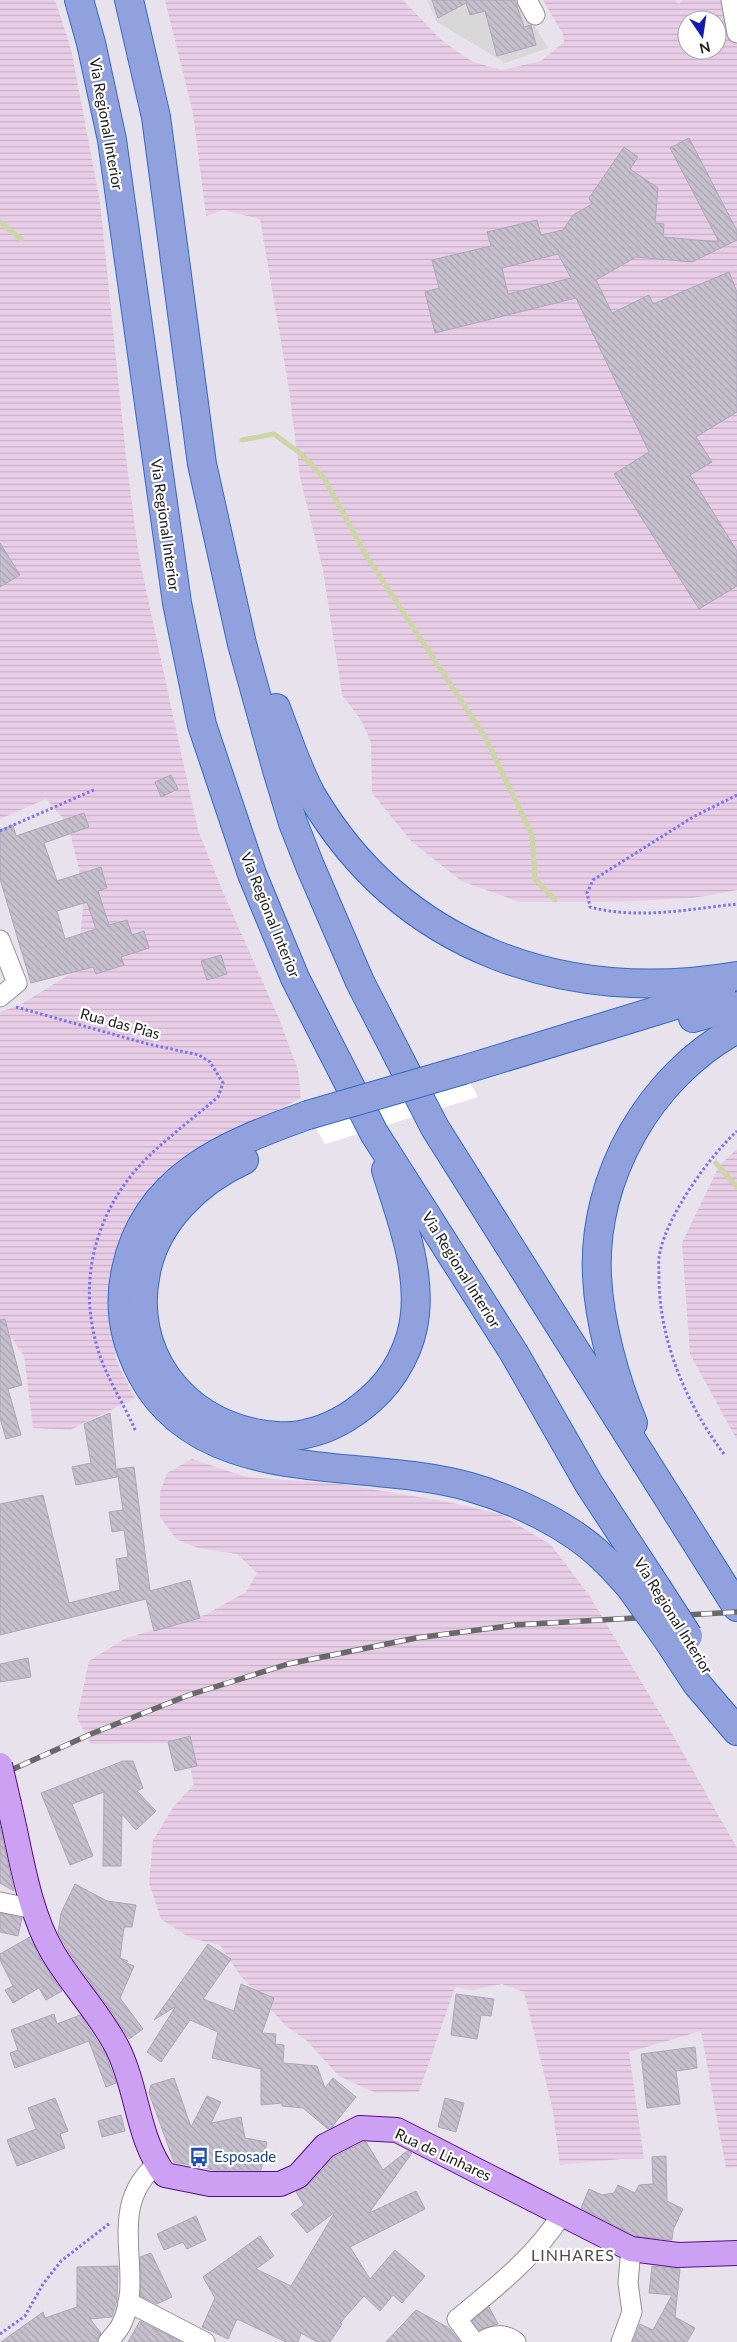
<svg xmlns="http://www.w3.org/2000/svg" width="737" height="2342" font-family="Lato,sans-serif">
<defs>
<pattern id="farmland-rules" width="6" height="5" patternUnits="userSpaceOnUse" patternTransform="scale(1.25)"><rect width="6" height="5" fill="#e9cee8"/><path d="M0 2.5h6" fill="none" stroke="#c7b0c6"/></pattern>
<pattern id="building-back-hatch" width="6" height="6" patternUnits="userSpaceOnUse" patternTransform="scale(1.25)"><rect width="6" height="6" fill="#c6c0ce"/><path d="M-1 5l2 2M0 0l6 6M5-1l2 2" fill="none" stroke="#aaa4b0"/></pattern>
</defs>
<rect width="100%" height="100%" fill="#e8e2ec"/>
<polygon fill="#d8d8d9" points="427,0 519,0 548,48 505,63 437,22"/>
<g fill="url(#farmland-rules)" fill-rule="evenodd">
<polygon points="0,0 55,0 71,49 100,202 127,466 139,557 178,739 198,830 223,892 280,1021 298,1070 301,1098 182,1158 154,1196 112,1310 116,1360 135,1398 70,1430 33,1428 24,1356 6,1330 0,1331 0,1012 20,1005 70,974 78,956 83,908 79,870 68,824 46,799 0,819"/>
<path d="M165,0H403L439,38L455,50L473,62L502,70L541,61L564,42L563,34L543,0H676L678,4L683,0H729L737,42V890L693,898L611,902H520L461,881L411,841L372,793L371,742L361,720L342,695L323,570L300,477L289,389L260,219L223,210L206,216L193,113ZM687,20H717V50H687Z"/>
<polygon points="737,1149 737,1440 690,1354 682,1243 719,1166"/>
<polygon points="192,1459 246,1477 340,1484 443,1501 500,1514 551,1545 589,1595 669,1728 737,1848 737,2167 726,2168 701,2031 629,2052 644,2159 620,2159 560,2165 553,2111 524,1992 502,1984 473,1990 455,1987 419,2092 376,2093 339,2076 306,2040 286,2026 240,1975 220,1945 190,1938 161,1919 149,1883 153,1840 174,1806 194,1785 189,1761 173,1743 91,1744 77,1718 89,1661 126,1638 205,1615 246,1592 257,1573 237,1554 198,1548 176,1539 160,1517 160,1492 167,1473"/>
</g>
<polygon fill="#fff" points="456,1057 478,1097 325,1144 302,1104"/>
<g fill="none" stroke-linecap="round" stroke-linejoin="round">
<g stroke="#ccd6a6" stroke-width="5">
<polyline points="0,222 21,239"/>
<polyline points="242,440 274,434 300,453 324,478 367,557 485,737 532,835 535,879 555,900"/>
<polyline points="716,1163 737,1187"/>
</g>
</g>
<g fill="url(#building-back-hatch)" stroke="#aea6bc" fill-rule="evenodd">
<polygon points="432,0 515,0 524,27 531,25 536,45 497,56 485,11 470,15 466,3 438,18"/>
<path d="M689,138L737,231V240L692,262L636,257L596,280L612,313L649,295L653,304L729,272L737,292V412L696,437L712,462L690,475L737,551V586L699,609L614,474L649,452L576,298L435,333L425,292L439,288L432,260L491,246L487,232L537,220L541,235L563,230L573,215L592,204L589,198L624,147L638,157L630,169L658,188L655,223L664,224L663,237L719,242L670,148ZM558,254L571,278L508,294L502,268Z"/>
<polygon points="0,543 20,575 0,587"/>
<polygon points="171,775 178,789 161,797 155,782"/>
<path d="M84,813L89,827L44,843L57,881L101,867L107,888L98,891L109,925L127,920L132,935L144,931L149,948L121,957L124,965L96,974L93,967L31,983L0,879V830L13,825L16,836ZM87,902L96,929L65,939L57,911Z"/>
<polygon points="221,955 227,974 207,980 201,961"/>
<polygon points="5,1319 22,1385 8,1389 21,1435 6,1439 0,1418 0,1320"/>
<polygon points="110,1413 117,1477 76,1485 72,1467 91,1463 84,1424"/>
<polygon points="134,1467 150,1591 190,1580 200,1618 154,1631 146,1599 0,1635 0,1504 43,1495 69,1603 120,1590 116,1559 128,1557 124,1530 112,1532 109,1512 123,1510 117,1469"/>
<polygon points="28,1658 31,1677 0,1682 0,1664"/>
<polygon points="190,1736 197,1766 175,1771 168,1742"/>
<polygon points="123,1761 133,1761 143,1788 137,1791 156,1811 136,1830 122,1814 121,1866 103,1866 104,1792 72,1804 93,1856 70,1865 41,1793"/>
<polygon points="0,1826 8,1864 14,1891 0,1883"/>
<polygon points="75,1884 107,1901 136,1905 132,1927 124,1927 120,1958 128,1961 126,1963 134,1966 120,1998 143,2029 129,2039 114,2015 72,1957 58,1933 61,1913"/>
<polygon points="0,1913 22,1918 18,1936 0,1932"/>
<polygon points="30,1937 41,1960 62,1991 46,2000 39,1988 13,2003 5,1990 13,1986 0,1960 0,1954"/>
<polygon points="208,1944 231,1959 203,1999 234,2011 241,1984 274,1998 262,2033 276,2034 275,2044 284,2045 283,2063 317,2066 325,2088 333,2078 356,2097 331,2128 328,2129 303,2108 282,2106 282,2103 261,2105 261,2069 212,2058 218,2032 190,2020 161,2062 147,2052 176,2006 154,2020"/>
<polygon points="456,1994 494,1999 491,2016 481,2015 477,2039 451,2035"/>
<polygon points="54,2014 57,2024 80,2015 105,2053 116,2083 106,2087 89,2041 15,2068 10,2053 18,2050 11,2030"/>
<polygon points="695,2047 697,2068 676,2071 680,2104 647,2108 641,2054"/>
<polygon points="174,2078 191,2127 207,2096 221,2102 211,2123 241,2117 245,2138 267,2142 261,2170 214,2170 174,2162 149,2093 151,2085"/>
<polygon points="55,2098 68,2131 60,2134 65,2148 17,2166 7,2140 36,2129 28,2108"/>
<polygon points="445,2098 464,2103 456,2132 438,2127"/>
<polygon points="121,2115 125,2131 102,2137 98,2121"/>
<polygon points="363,2142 366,2142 383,2170 407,2151 412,2153 369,2213 416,2191 425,2209 350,2247 370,2279 395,2250 425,2276 402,2303 393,2295 380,2311 364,2296 340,2323 342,2324 330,2342 317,2342 301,2333 298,2342 286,2342 237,2319 228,2339 202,2327 215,2298 203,2277 260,2236 274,2256 256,2269 291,2286 335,2212 307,2233 291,2214 304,2205 296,2192 308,2185 334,2157"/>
<polygon points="666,2156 667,2201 683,2209 673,2230 672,2240 635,2236 581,2208 589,2189 602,2195 614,2193 618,2185 635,2193 639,2185 653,2184 652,2157"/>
<polygon points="196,2216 206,2240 187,2249 183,2242 164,2250 157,2234"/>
<polygon points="151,2253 172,2297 157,2304 140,2296 140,2257"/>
<polygon points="118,2266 117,2300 112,2317 90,2319 101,2333 97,2342 1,2342 43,2312 45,2318 77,2307 77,2267"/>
<polygon points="652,2266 680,2269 675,2317 695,2328 687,2342 633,2342 640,2324 653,2330 672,2295 649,2293"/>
<polygon points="489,2307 498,2324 479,2330 472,2321"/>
<polygon points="416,2310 449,2328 460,2342 386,2342"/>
<polygon points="140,2321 181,2342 128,2342"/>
</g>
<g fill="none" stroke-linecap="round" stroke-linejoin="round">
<defs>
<g id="minor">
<polyline points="527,0 535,15"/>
<polyline points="731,0 737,33"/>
<polyline points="0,940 17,983 0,997"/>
<polyline points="0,1902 34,1909"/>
<polyline points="128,2302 205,2342"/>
<path d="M108,2342C113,2336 119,2330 122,2323C146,2272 103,2209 157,2164"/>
<path d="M474,2342L457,2319C494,2289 537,2255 562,2214"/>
<path d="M481,2342C492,2334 505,2333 516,2342"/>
<polyline points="621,2342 632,2312 628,2283 631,2249"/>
</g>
<path id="major" d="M9,1804C21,1853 27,1908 53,1953C72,1985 100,2014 117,2047C138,2088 137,2139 165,2175L210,2184H280L298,2176L325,2146L360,2128L397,2130L631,2249L678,2255L737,2253"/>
<g id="highway">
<polyline points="79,0 91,43 112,140 177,603 202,725 252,874 295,978 374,1133 514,1353 589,1484 657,1588"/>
<polyline points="129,0 156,117 202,464 242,644 277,770 293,823 310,866 360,982 435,1128 737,1607"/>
<path d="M276,708C287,737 297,769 312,796C403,950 566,1005 737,976"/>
<polyline points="693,1018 737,1006"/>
<polyline points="463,1070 721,991"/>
<path d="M308,1115C227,1144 145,1176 126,1270C118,1306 124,1340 141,1373C201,1490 364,1456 470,1487C515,1500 569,1525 603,1558C613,1567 622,1578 631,1588"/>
<path d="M244,1160C198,1181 156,1221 146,1272C129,1351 181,1421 260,1434C273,1436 291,1438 305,1434C330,1429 352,1416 371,1399C395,1378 412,1346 415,1314C420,1266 400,1215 386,1170"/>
<path d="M633,1423C615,1380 599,1322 597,1276C592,1177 650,1076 737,1029"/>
<polyline points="666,1637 697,1684 737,1731"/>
</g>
</defs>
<use href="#minor" stroke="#929292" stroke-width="21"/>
<use href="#major" stroke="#590e84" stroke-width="26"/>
<use href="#highway" stroke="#346bc4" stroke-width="30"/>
<g stroke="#7b73eb" stroke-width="3" stroke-dasharray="2.5 2.5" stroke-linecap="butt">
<path d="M737,795L693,817L593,880L587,893L590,907C638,920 689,909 737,904"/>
<polyline points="0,831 96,789"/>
<path d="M16,1007L148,1044L199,1055L210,1062L223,1083L218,1097C196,1116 172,1134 151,1154C95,1207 75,1283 100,1356C109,1382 125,1406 136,1432"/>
<path d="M724,1454C686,1404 658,1338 659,1274C659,1267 658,1259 660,1252C668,1214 709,1157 737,1131"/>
<polyline points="0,2334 25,2316 43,2284 61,2261 110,2223"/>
</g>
<use href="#minor" stroke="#fff" stroke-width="19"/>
<use href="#major" stroke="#cca0f2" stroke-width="24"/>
<use href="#highway" stroke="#90a1dd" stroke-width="28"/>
<defs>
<polyline id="rail" points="0,1775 91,1734 189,1695 288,1664 416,1638 515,1625 737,1612"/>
</defs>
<use href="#rail" stroke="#696969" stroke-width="5.5"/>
<use href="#rail" stroke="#fff" stroke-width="4" stroke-dasharray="11" stroke-linecap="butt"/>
<defs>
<polyline id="major-bridge" points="0,1765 9,1804"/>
<g id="highway-bridge">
<polyline points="308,1115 463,1070"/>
<polyline points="631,1588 666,1637"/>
<polyline points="657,1588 688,1636"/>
</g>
</defs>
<use href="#major-bridge" stroke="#590e84" stroke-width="26" stroke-linecap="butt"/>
<use href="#highway-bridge" stroke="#346bc4" stroke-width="30" stroke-linecap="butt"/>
<use href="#major-bridge" stroke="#cca0f2" stroke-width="24"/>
<use href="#highway-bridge" stroke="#90a1dd" stroke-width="28"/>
</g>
<defs>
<symbol id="bus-bare" viewBox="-9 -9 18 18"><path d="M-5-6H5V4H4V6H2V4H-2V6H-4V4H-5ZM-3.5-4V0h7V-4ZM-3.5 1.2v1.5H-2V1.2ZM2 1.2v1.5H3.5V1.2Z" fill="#1a4fb4" stroke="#fff" stroke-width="2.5" paint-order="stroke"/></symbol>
</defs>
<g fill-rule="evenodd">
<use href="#bus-bare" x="185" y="2143" width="28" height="28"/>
</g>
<g text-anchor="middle" stroke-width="4.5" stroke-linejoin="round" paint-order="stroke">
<g font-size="15" fill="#1b1b1b" stroke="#fff">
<text transform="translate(106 124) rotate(80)" y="5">Via Regional Interior</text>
<text transform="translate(165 525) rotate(82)" y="5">Via Regional Interior</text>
<text transform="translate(270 915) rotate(68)" y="5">Via Regional Interior</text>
<text transform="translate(120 1024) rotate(15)" y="5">Rua das Pias</text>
<text transform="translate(461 1270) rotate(58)" y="5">Via Regional Interior</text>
<text transform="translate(673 1616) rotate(58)" y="5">Via Regional Interior</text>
<text transform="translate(443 2155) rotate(25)" y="5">Rua de Linhares</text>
</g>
<g font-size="15" fill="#164399" stroke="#fff" text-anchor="start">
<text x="214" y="2162">Esposade</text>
</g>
<g font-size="16" letter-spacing="1" fill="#4e4e4e" stroke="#fff">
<text x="573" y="2261">LINHARES</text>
</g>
</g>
<g transform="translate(702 35) rotate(167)"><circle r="24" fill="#ffffff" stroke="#a4a4a4"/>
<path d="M0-4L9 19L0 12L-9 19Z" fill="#1319b3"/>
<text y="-8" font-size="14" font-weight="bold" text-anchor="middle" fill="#1b1b1b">N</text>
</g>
</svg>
